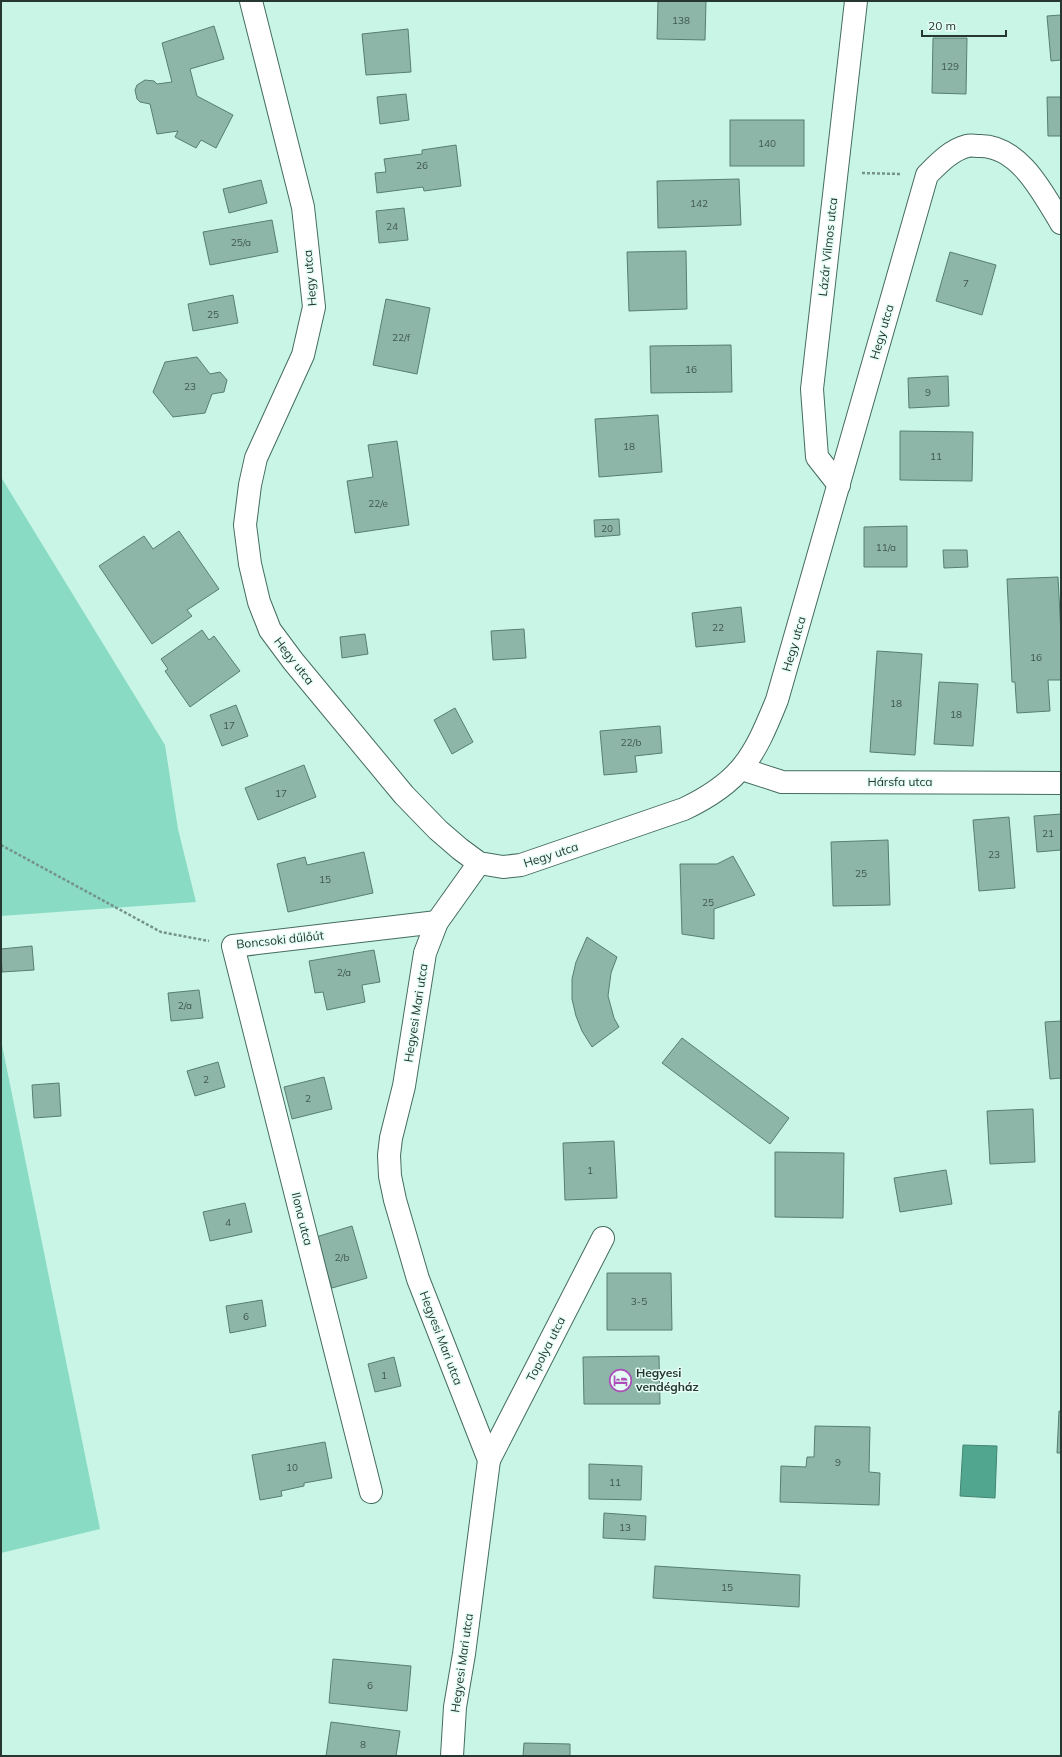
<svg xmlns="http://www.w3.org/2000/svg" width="1062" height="1757" font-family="Mulish,sans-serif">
<rect width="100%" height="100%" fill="#c9f5e6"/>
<g fill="#89dcc3">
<polygon points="1,477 165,745 178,829 196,902 1,916"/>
<polygon points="1,1040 100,1529 1,1553"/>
</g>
<polygon fill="#50a68e" stroke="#438572" points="963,1445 997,1446 995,1498 960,1496"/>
<g fill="#8db6a9" stroke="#567e72">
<polygon points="658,1 706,1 705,40 657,39"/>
<polygon points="1061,15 1061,60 1051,61 1047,16"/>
<polygon points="214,26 224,59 190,69 197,96 233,115 216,148 201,140 196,148 175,137 178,131 157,134 150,104 140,102 137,99 135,90 137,85 145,80 154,81 157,84 172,82 162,43"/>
<polygon points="408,29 411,72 366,75 362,34"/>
<polygon points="933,38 967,38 966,94 932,93"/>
<polygon points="406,94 409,120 380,124 377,97"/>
<polygon points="1047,97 1061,97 1061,136 1048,136"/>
<rect x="730" y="120" width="74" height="46"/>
<polygon points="456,145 461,186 424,191 423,187 377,193 375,173 386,172 384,159 422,154 422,150"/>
<polygon points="739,179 741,225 658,228 657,181"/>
<polygon points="261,180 267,203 229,213 223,189"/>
<polygon points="404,208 408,240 379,243 376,211"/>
<polygon points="272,220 278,252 210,265 203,232"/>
<polygon points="686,251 687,309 629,311 627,252"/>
<polygon points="950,252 996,265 982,315 936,301"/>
<polygon points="233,295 238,323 193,331 188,304"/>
<polygon points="386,299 430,308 417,374 373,365"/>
<polygon points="731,345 732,392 651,393 650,346"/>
<polygon points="197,357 210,374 220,372 227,380 224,392 212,394 205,413 173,417 153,392 165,362"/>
<polygon points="948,376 949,406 909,408 908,378"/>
<polygon points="658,415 662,472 599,477 595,419"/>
<polygon points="900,431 973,432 972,481 900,480"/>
<polygon points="397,441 409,525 355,533 347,481 373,477 368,445"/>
<polygon points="619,519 620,535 595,537 594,520"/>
<polygon points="907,526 907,567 864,567 864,527"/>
<polygon points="179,531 219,589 187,610 192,616 152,644 99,566 144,536 153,549"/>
<polygon points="943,550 967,550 968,567 944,568"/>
<polygon points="1058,577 1061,634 1061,680 1048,680 1050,711 1017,713 1015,682 1012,682 1007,579"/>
<polygon points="741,607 745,642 696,647 692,613"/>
<polygon points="524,629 526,658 493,660 491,631"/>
<polygon points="202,630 209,640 214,636 240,671 190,707 165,671 168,669 161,659"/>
<polygon points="365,634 368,654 342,658 340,637"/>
<polygon points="877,651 922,654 915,755 870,752"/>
<polygon points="939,682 978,684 973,746 934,744"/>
<polygon points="236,705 248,736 222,746 210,715"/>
<polygon points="455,708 473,742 452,754 434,720"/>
<polygon points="660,726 662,753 635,756 637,772 604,775 600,731"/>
<polygon points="304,765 316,797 258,820 245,788"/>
<polygon points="1061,814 1061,850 1037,852 1034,816"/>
<polygon points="1009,817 1015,888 979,891 973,820"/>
<polygon points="888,840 890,905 833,906 831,842"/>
<polygon points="364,852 373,893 288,912 277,864 305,857 307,865"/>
<polygon points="733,856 755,895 714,909 714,939 682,934 680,864 717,864"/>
<polygon points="587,937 617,957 611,973 608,996 614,1018 619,1027 592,1047 582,1031 576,1016 572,999 572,979 576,962"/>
<polygon points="32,946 34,970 2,972 1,949"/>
<polygon points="374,950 380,982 362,985 365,1002 327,1010 323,992 315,993 309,961"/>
<polygon points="199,990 203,1018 171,1021 168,993"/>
<polygon points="1061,1021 1061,1078 1050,1079 1045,1022"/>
<polygon points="682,1038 789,1118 770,1144 662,1063"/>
<polygon points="218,1062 225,1087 195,1096 187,1071"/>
<polygon points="324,1077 332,1109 292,1119 284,1087"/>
<polygon points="59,1083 61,1116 34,1118 32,1085"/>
<polygon points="1033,1109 1035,1162 990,1164 987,1111"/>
<polygon points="614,1141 617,1198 565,1200 563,1143"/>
<polygon points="775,1152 844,1153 843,1218 775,1217"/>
<polygon points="946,1170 952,1204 900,1212 894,1178"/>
<polygon points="245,1203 252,1232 210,1241 203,1212"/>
<polygon points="352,1226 367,1278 332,1288 316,1237"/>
<polygon points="607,1273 671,1273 672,1330 607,1330"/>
<polygon points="262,1300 266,1326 230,1333 226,1306"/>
<polygon points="659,1356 660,1404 584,1404 583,1357"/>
<polygon points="394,1357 401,1386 375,1392 368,1364"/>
<polygon points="1059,1411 1061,1411 1061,1453 1057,1453"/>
<polygon points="815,1426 870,1427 869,1472 880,1473 879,1505 780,1502 781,1466 806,1467 807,1457 814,1457"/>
<polygon points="325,1442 332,1478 304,1483 304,1486 281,1491 282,1496 260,1500 252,1455"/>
<polygon points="589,1464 642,1466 641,1500 589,1499"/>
<polygon points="604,1513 646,1516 645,1540 603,1538"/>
<polygon points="655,1566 800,1575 799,1607 653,1598"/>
<polygon points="333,1659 411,1666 407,1711 329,1703"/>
<polygon points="331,1722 400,1731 396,1756 326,1756"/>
<polygon points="524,1743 570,1744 570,1756 523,1756"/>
</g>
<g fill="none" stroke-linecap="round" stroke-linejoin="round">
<defs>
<g id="minor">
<path d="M251,1L303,207L314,307L303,355L256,458L250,485L245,525L250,564L259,602L270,630L293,661L404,795L438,830L460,849L479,863L503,867L521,865L684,809C741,782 754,757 777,700L927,175C938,164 951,150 967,146C970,145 975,146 979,146C1019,145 1043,193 1061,223"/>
<polyline points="839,485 817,457 812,389 856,1"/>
<polyline points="742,769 782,782 1061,783"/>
<polyline points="489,1460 603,1238"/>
<polyline points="371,1492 233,946 437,922"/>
<polyline points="452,1756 455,1707 464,1654 489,1460 418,1279 395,1200 390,1176 389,1155 391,1138 404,1086 425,953 437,922 479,863"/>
</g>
</defs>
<use href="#minor" stroke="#446c60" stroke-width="24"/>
<g stroke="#759389" stroke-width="2.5" stroke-dasharray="3 2" stroke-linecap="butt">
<polyline points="862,173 900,174"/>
<polyline points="1,845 161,932 209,941"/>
</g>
<use href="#minor" stroke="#fff" stroke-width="22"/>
</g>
<defs>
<symbol id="hotel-ring" viewBox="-11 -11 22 22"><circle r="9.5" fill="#e4fef5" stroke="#ad4fb9" stroke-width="1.5"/><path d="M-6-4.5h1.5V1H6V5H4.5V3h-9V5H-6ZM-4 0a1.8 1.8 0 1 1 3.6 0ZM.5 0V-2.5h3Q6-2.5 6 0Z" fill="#ad4fb9"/></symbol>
</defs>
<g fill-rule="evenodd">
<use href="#hotel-ring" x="608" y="1368" width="25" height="25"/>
</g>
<g text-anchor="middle" stroke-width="3" stroke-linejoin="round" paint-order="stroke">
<g font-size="10" fill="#405750">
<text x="681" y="24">138</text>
<text x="950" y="70">129</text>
<text x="767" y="147">140</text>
<text x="422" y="169">26</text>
<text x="699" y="207">142</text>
<text x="392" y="230">24</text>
<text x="241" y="246">25/a</text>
<text x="966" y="287">7</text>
<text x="213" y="318">25</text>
<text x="401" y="341">22/f</text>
<text x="691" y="373">16</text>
<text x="190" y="390">23</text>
<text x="928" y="396">9</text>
<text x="629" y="450">18</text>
<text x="936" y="460">11</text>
<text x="378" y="507">22/e</text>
<text x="607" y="532">20</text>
<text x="886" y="551">11/a</text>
<text x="718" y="631">22</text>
<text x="1036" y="661">16</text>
<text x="896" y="707">18</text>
<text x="956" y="718">18</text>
<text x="229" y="729">17</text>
<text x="631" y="746">22/b</text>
<text x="281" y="797">17</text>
<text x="1048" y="837">21</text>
<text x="994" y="858">23</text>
<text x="861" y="877">25</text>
<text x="325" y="883">15</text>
<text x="708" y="906">25</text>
<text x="344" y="976">2/a</text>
<text x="185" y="1009">2/a</text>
<text x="206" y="1083">2</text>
<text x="308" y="1102">2</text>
<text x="590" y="1174">1</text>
<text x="228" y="1226">4</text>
<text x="342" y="1261">2/b</text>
<text x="639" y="1305">3-5</text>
<text x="246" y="1320">6</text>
<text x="384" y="1379">1</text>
<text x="838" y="1466">9</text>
<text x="292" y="1471">10</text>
<text x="615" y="1486">11</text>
<text x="625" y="1531">13</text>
<text x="727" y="1591">15</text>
<text x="370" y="1689">6</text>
<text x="363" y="1748">8</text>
</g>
<g font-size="12" fill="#263732" stroke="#e4fef5">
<text transform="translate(828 247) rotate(-84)" y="4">Lázár Vilmos utca</text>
<text transform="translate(310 278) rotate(-95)" y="4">Hegy utca</text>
<text transform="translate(882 332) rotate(-74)" y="4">Hegy utca</text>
<text transform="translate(794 644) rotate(-74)" y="4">Hegy utca</text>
<text transform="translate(294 661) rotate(52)" y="4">Hegy utca</text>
<text x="900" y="786">Hársfa utca</text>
<text transform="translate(551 855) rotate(-18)" y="4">Hegy utca</text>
<text transform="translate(280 940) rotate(-6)" y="4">Boncsoki dűlőút</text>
<text transform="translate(416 1013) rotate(-81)" y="4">Hegyesi Mari utca</text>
<text transform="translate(302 1219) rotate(76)" y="4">Ilona utca</text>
<text transform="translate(441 1338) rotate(69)" y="4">Hegyesi Mari utca</text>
<text transform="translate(546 1349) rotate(-63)" y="4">Topolya utca</text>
<text transform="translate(462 1663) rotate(-82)" y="4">Hegyesi Mari utca</text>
</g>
<g font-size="12" font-weight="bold" fill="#263732" stroke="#e4fef5" text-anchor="start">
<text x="636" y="1377">Hegyesi<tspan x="636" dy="14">vendégház</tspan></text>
</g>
</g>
<rect width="1062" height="1757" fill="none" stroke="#263732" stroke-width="4"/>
<path d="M922 30v6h84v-6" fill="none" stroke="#263732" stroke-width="2"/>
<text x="928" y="30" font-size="12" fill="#263732" stroke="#e4fef5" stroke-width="3" paint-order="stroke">20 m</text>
</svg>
